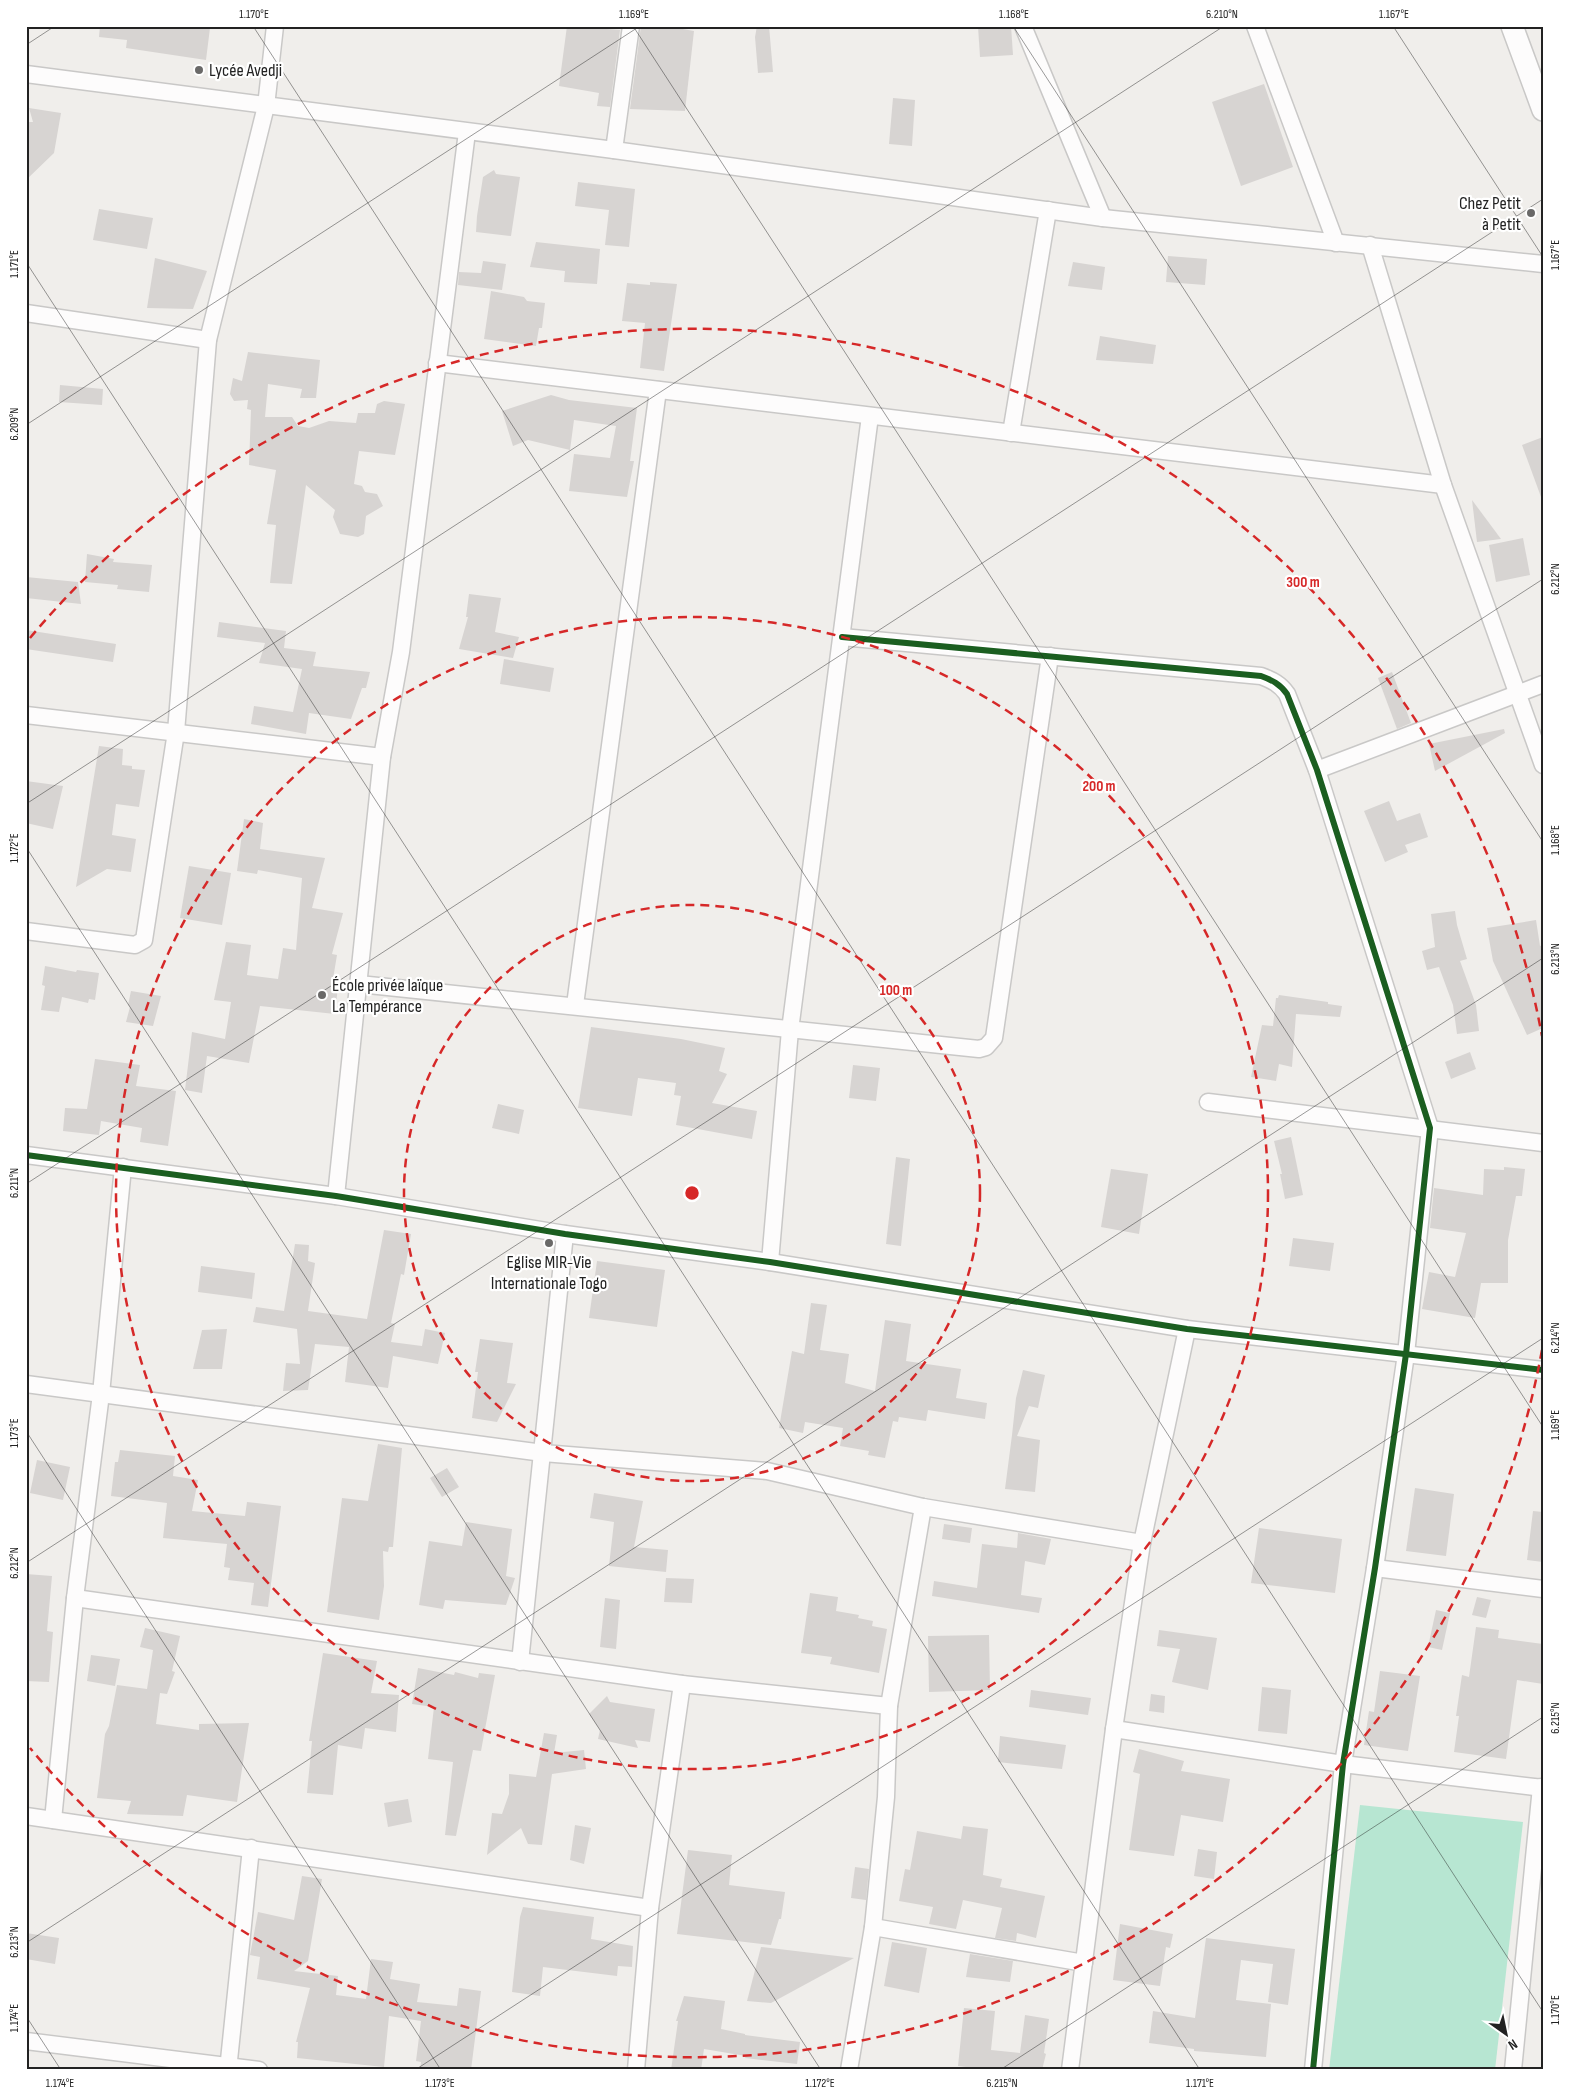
<svg xmlns="http://www.w3.org/2000/svg" width="1569" height="2096" font-family="'Sofia Sans Condensed',sans-serif">
<rect width="100%" height="100%" fill="#f0eeeb"/>
<polygon fill="#b7e6d2" points="1360,1805 1523,1822 1495,2070 1329,2070"/>
<g fill="#d7d4d2">
<polygon points="100,26 171,26 189,29 190,26 193,26 210,28 206,60 126,48 127,40 99,37"/>
<polygon points="567,26 620,30 610,107 597,106 599,93 559,86"/>
<polygon points="641,26 666,26 694,31 685,111 630,109"/>
<polygon points="757,26 769,26 773,72 758,73 755,37"/>
<polygon points="978,26 1011,26 1013,55 980,57"/>
<polygon points="1264,84 1293,167 1241,186 1212,102"/>
<polygon points="893,98 915,100 912,146 889,144"/>
<polygon points="29,108 61,113 54,153 26,180 26,122 33,122"/>
<polygon points="494,170 496,174 520,177 511,236 476,232 477,216 483,177"/>
<polygon points="578,182 635,189 629,247 605,245 609,210 575,206"/>
<polygon points="99,209 153,218 147,249 93,240"/>
<polygon points="536,242 600,249 597,284 564,282 565,271 530,267"/>
<polygon points="1168,256 1207,259 1205,285 1166,282"/>
<polygon points="155,258 207,271 193,309 147,308"/>
<polygon points="483,261 506,264 502,290 458,285 459,272 481,273"/>
<polygon points="1073,262 1105,267 1102,290 1068,286"/>
<polygon points="650,282 677,284 664,371 640,368 645,323 622,321 627,283 650,285"/>
<polygon points="491,291 524,297 527,301 545,303 542,328 539,328 536,346 484,339"/>
<polygon points="1100,336 1156,345 1153,364 1096,360"/>
<polygon points="248,352 320,360 316,398 300,398 302,389 268,384 265,417 292,417 298,426 309,428 329,421 356,423 358,413 375,413 377,404 384,401 405,404 395,455 359,451 354,484 362,486 365,492 377,494 383,506 366,516 364,534 358,537 340,534 333,517 335,510 306,485 292,584 270,583 276,525 267,524 276,470 249,465 251,410 247,409 248,400 234,401 230,394 233,378 242,381"/>
<polygon points="60,385 103,389 102,405 59,402"/>
<polygon points="551,395 569,400 637,408 630,461 634,461 627,497 569,491 574,454 610,458 616,426 574,420 570,450 528,440 513,446 502,411"/>
<polygon points="1543,437 1543,496 1541,497 1522,445"/>
<polygon points="1472,500 1501,539 1477,542"/>
<polygon points="1523,538 1530,575 1496,582 1489,545"/>
<polygon points="87,554 114,559 113,562 152,565 149,592 117,589 118,585 85,582"/>
<polygon points="26,577 78,582 81,604 26,598"/>
<polygon points="469,594 501,598 495,632 519,637 513,658 459,649 468,617 466,617"/>
<polygon points="219,622 286,631 284,648 316,652 313,666 370,672 366,688 362,688 351,719 309,713 306,734 251,724 254,706 293,712 302,669 259,663 265,643 217,637"/>
<polygon points="26,630 116,644 113,662 26,649"/>
<polygon points="504,659 554,668 550,692 500,684"/>
<polygon points="1392,672 1411,723 1397,729 1378,678"/>
<polygon points="1504,729 1505,733 1435,771 1429,744"/>
<polygon points="99,746 123,749 122,765 132,766 132,769 145,770 139,807 116,804 112,835 136,839 131,872 107,869 76,887"/>
<polygon points="26,781 63,786 53,829 26,823"/>
<polygon points="1389,801 1397,821 1420,813 1428,837 1405,845 1408,852 1385,862 1364,811"/>
<polygon points="244,819 263,823 260,849 325,858 312,908 343,913 332,954 337,955 332,985 338,986 335,1014 260,1006 249,1063 207,1056 202,1093 185,1090 192,1032 225,1039 231,1002 214,1000 226,942 251,945 247,975 278,979 283,948 296,950 302,878 258,870 257,874 237,871"/>
<polygon points="189,866 231,873 222,925 180,918"/>
<polygon points="1455,911 1457,925 1467,959 1460,961 1476,1005 1479,1031 1457,1034 1453,1005 1439,967 1427,970 1422,951 1435,947 1431,914"/>
<polygon points="1536,920 1540,946 1543,945 1543,1028 1527,1035 1493,961 1487,928"/>
<polygon points="45,966 76,972 77,970 99,973 95,1000 89,999 88,1003 62,997 59,1012 41,1010 45,986 42,985"/>
<polygon points="131,991 161,996 153,1026 126,1022 130,1007 128,1005"/>
<polygon points="1279,995 1328,1002 1328,1004 1342,1006 1340,1017 1296,1014 1292,1067 1279,1064 1276,1081 1251,1077 1262,1025 1273,1026 1276,998 1278,998"/>
<polygon points="591,1027 681,1039 725,1048 719,1071 727,1074 712,1103 757,1111 752,1139 676,1125 681,1096 674,1095 676,1083 638,1078 632,1116 578,1108"/>
<polygon points="1470,1052 1476,1069 1451,1079 1445,1062"/>
<polygon points="95,1059 140,1065 136,1086 176,1091 168,1146 140,1142 142,1128 101,1121 99,1135 63,1131 65,1108 87,1109"/>
<polygon points="853,1065 880,1068 876,1101 849,1098"/>
<polygon points="498,1104 524,1110 519,1134 492,1128"/>
<polygon points="1291,1137 1303,1195 1285,1199 1280,1174 1282,1174 1274,1141"/>
<polygon points="896,1157 910,1159 901,1246 886,1244"/>
<polygon points="1504,1167 1525,1169 1522,1196 1516,1196 1508,1240 1508,1283 1481,1283 1475,1318 1422,1309 1429,1272 1455,1277 1466,1233 1430,1228 1434,1188 1483,1195 1484,1169 1504,1170"/>
<polygon points="1111,1169 1148,1174 1139,1234 1101,1227"/>
<polygon points="384,1230 411,1234 404,1275 401,1274 391,1323 395,1324 391,1342 422,1346 425,1329 445,1333 438,1364 393,1356 388,1388 345,1382 349,1347 315,1344 308,1390 283,1391 286,1363 300,1364 297,1329 253,1322 256,1307 284,1311 295,1244 309,1245 308,1261 315,1263 308,1311 367,1319"/>
<polygon points="1293,1238 1334,1243 1330,1271 1289,1266"/>
<polygon points="597,1261 665,1270 657,1327 589,1318"/>
<polygon points="201,1266 255,1273 252,1299 198,1292"/>
<polygon points="811,1303 827,1305 820,1350 849,1354 845,1383 875,1391 885,1320 911,1324 906,1361 961,1369 956,1398 987,1403 985,1419 928,1410 926,1421 899,1417 898,1422 893,1421 885,1458 868,1455 869,1451 840,1446 843,1428 805,1422 803,1433 779,1428 792,1351 804,1354"/>
<polygon points="227,1329 222,1369 193,1369 202,1330"/>
<polygon points="480,1339 513,1343 507,1383 516,1384 497,1422 472,1418 478,1372 475,1372"/>
<polygon points="1023,1370 1045,1375 1038,1408 1029,1406 1017,1436 1040,1440 1035,1492 1005,1489 1012,1435 1015,1435 1012,1435 1016,1398"/>
<polygon points="378,1444 402,1448 393,1547 389,1547 388,1552 383,1551 384,1586 379,1620 327,1612 342,1498 368,1501"/>
<polygon points="120,1450 175,1456 173,1476 198,1480 192,1511 245,1516 247,1502 281,1506 268,1607 251,1605 254,1583 228,1580 230,1568 224,1567 227,1544 163,1538 167,1503 111,1496 115,1462 118,1462"/>
<polygon points="37,1460 70,1467 63,1500 30,1493"/>
<polygon points="447,1468 459,1487 442,1497 430,1478"/>
<polygon points="1415,1488 1454,1494 1446,1556 1406,1551"/>
<polygon points="594,1493 643,1501 634,1547 668,1550 666,1572 609,1566 614,1522 590,1518"/>
<polygon points="1533,1511 1543,1512 1543,1562 1527,1560"/>
<polygon points="466,1522 512,1529 506,1576 515,1578 506,1605 445,1600 443,1609 419,1605 429,1541 462,1546"/>
<polygon points="944,1524 972,1528 970,1543 942,1539"/>
<polygon points="1259,1528 1342,1539 1335,1593 1251,1583"/>
<polygon points="1018,1533 1051,1539 1045,1565 1025,1561 1021,1595 1042,1598 1039,1613 932,1596 934,1581 977,1588 982,1544 1017,1548"/>
<polygon points="26,1574 52,1576 47,1631 53,1632 49,1682 26,1681"/>
<polygon points="666,1578 694,1579 692,1603 664,1602"/>
<polygon points="810,1593 838,1597 836,1611 859,1615 858,1618 873,1621 872,1626 887,1629 879,1673 830,1664 832,1657 801,1653"/>
<polygon points="1477,1597 1491,1600 1486,1618 1472,1615"/>
<polygon points="605,1598 620,1600 616,1649 600,1647"/>
<polygon points="1436,1610 1450,1613 1442,1650 1428,1647"/>
<polygon points="1476,1627 1499,1630 1498,1638 1543,1644 1543,1684 1517,1680 1506,1759 1454,1752 1459,1716 1456,1716 1462,1675 1469,1677"/>
<polygon points="145,1628 180,1636 172,1671 175,1672 167,1694 160,1693 156,1724 199,1730 199,1724 249,1723 237,1802 187,1795 183,1816 127,1814 131,1801 97,1798 105,1734 109,1726 117,1685 147,1689 153,1650 140,1647"/>
<polygon points="1159,1630 1217,1638 1208,1690 1172,1682 1180,1649 1157,1646"/>
<polygon points="989,1635 990,1690 929,1692 928,1636"/>
<polygon points="323,1653 377,1661 371,1693 399,1695 396,1732 365,1728 362,1749 338,1745 333,1795 307,1793 312,1741 309,1741"/>
<polygon points="91,1655 120,1659 115,1686 87,1681"/>
<polygon points="418,1668 454,1675 455,1672 478,1678 479,1673 495,1675 481,1751 473,1750 456,1836 445,1835 453,1762 428,1759 434,1707 412,1704"/>
<polygon points="1380,1671 1420,1676 1408,1751 1364,1745 1369,1711 1374,1712"/>
<polygon points="1262,1687 1291,1690 1287,1734 1258,1731"/>
<polygon points="1031,1690 1091,1698 1088,1715 1029,1707"/>
<polygon points="1151,1694 1165,1696 1164,1713 1149,1711"/>
<polygon points="607,1696 610,1702 655,1709 650,1742 635,1740 638,1748 598,1739 600,1730 589,1714"/>
<polygon points="544,1733 557,1735 554,1753 584,1750 586,1769 552,1774 542,1845 528,1844 521,1828 487,1855 492,1813 502,1814 509,1794 509,1774 536,1777"/>
<polygon points="1000,1736 1066,1745 1062,1769 998,1762"/>
<polygon points="1139,1749 1184,1761 1181,1771 1230,1779 1223,1822 1181,1815 1174,1856 1129,1850 1140,1774 1133,1772"/>
<polygon points="408,1799 412,1822 388,1827 384,1803"/>
<polygon points="575,1825 591,1828 584,1864 570,1860"/>
<polygon points="963,1826 988,1829 983,1875 1002,1879 1000,1887 1045,1896 1036,1938 1017,1933 1016,1941 995,1938 1002,1908 963,1900 956,1929 929,1924 933,1907 899,1901 905,1869 910,1870 917,1831 961,1839"/>
<polygon points="1198,1849 1217,1852 1214,1879 1194,1876"/>
<polygon points="688,1850 732,1855 729,1885 785,1892 781,1919 779,1919 771,1945 677,1934"/>
<polygon points="855,1867 869,1869 866,1900 851,1898"/>
<polygon points="302,1876 322,1879 308,1961 294,1971 338,1976 336,1995 366,1999 371,1959 393,1962 390,1979 420,1984 417,2002 457,2006 459,1988 481,1991 471,2070 420,2070 421,2062 416,2061 421,2021 389,2016 384,2067 297,2058 298,2042 296,2042 310,1988 257,1979 260,1957 250,1955 258,1912 294,1920"/>
<polygon points="523,1907 594,1917 591,1939 633,1946 632,1967 618,1966 617,1976 543,1967 540,1996 512,1992 520,1917"/>
<polygon points="1120,1924 1173,1934 1170,1948 1166,1947 1160,1986 1113,1980"/>
<polygon points="26,1933 59,1938 55,1964 26,1959"/>
<polygon points="1206,1938 1295,1949 1288,2005 1268,2002 1273,1964 1241,1960 1236,2000 1271,2004 1266,2057 1194,2051 1194,2049 1149,2043 1153,2011 1195,2018"/>
<polygon points="892,1942 927,1948 919,1993 884,1986"/>
<polygon points="761,1947 854,1958 771,2003 747,2001"/>
<polygon points="970,1954 1013,1961 1010,1982 966,1977"/>
<polygon points="684,1996 725,2001 721,2029 745,2034 745,2035 800,2042 797,2064 745,2058 746,2056 704,2049 701,2070 671,2070 678,2021 676,2021"/>
<polygon points="964,2008 995,2011 991,2050 1020,2053 1025,2015 1049,2019 1044,2053 1046,2054 1042,2070 989,2070 958,2066"/>
</g>
<g fill="none" stroke-linecap="round" stroke-linejoin="round">
<defs>
<g id="minor">
<polyline points="1023,26 1103,218"/>
<polyline points="1255,26 1336,243"/>
<polyline points="26,74 614,150 1103,218 1543,264"/>
<polyline points="614,150 631,26"/>
<polyline points="1370,245 1443,485 1543,765"/>
<polyline points="26,313 208,340"/>
<polyline points="437,363 1443,485"/>
<polyline points="1011,433 1048,210"/>
<path d="M842,637L1261,676C1272,680 1280,684 1287,694L1317,770L1430,1128L1406,1354L1375,1568L1343,1764L1313,2070"/>
<polyline points="26,715 382,757"/>
<polyline points="1317,770 1543,684"/>
<polyline points="26,931 135,945 144,940 176,732 208,340 266,106 275,26"/>
<polyline points="359,984 979,1049 986,1047 994,1038 1050,656"/>
<polyline points="575,1005 658,390"/>
<polyline points="1208,1102 1543,1143"/>
<polyline points="26,1155 336,1196 565,1234 770,1262 1187,1329 1543,1370"/>
<polyline points="336,1196 382,757 401,652 467,132"/>
<polyline points="770,1262 790,1030 870,416"/>
<polyline points="26,1384 543,1453 767,1471 923,1507 1142,1543"/>
<polyline points="1375,1568 1543,1589"/>
<polyline points="75,1598 682,1684 889,1706"/>
<polyline points="520,1662 565,1234"/>
<polyline points="1114,1729 1343,1764 1543,1788"/>
<polyline points="26,1816 650,1908"/>
<polyline points="53,1820 75,1598 101,1394 123,1167"/>
<polyline points="873,1927 1084,1963"/>
<polyline points="26,2041 259,2070"/>
<polyline points="228,2070 251,1848"/>
<polyline points="636,2070 650,1908 682,1684"/>
<polyline points="849,2070 873,1927 886,1797 889,1706 923,1507"/>
<polyline points="1070,2070 1114,1729 1142,1543 1187,1329"/>
<polyline points="1513,2070 1541,1787"/>
</g>
<polyline id="tertiary" points="1512,26 1543,110"/>
</defs>
<use href="#minor" stroke="#c9c8c7" stroke-width="19"/>
<use href="#tertiary" stroke="#c9c8c7" stroke-width="24"/>
<use href="#minor" stroke="#fdfcfc" stroke-width="16"/>
<use href="#tertiary" stroke="#fdfcfc" stroke-width="21"/>
<defs>
<g id="cycleway">
<path d="M842,637L1261,676C1272,680 1280,684 1287,694L1317,770L1430,1128L1406,1354L1375,1568L1343,1764L1313,2070"/>
<polyline points="26,1155 336,1196 565,1234 770,1262 1187,1329 1543,1370"/>
</g>
</defs>
<use href="#cycleway" stroke="#fff" stroke-width="9"/>
<use href="#cycleway" stroke="#1b5e20" stroke-width="6"/>
</g>
<path fill="none" stroke="#222" stroke-width="1" stroke-opacity="0.45" d="M253,26L1543,2012M633,26L1543,1427M1013,26L1543,842M1393,26L1543,257M26,45L55,26M26,262L1200,2070M26,425L640,26M26,804L1224,26M26,847L821,2070M26,1184L1543,199M26,1431L441,2070M26,1563L1543,579M26,1943L1543,958M26,2016L61,2070M415,2070L1543,1338M1000,2070L1543,1717"/>
<g fill="none" stroke="#d62828" stroke-width="2.5" stroke-dasharray="9 6">
<circle cx="692" cy="1193" r="288"/>
<circle cx="692" cy="1193" r="576"/>
<path d="M1542 1350A864 864 0 0 1 30 1748M30 638A864 864 0 0 1 1542 1036"/>
</g>
<g fill="#6a6968" stroke="#fff" stroke-width="2">
<circle cx="199" cy="70" r="5"/>
<circle cx="1531" cy="213" r="5"/>
<circle cx="322" cy="995" r="5"/>
<circle cx="549" cy="1243" r="5"/>
</g>
<g text-anchor="middle" stroke-width="4.5" stroke-linejoin="round" paint-order="stroke">
<g font-size="18" fill="#222" stroke="#fff" text-anchor="start">
<text x="209" y="76">Lycée Avedji</text>
<text x="1521" y="209" text-anchor="end">Chez Petit<tspan x="1521" dy="21">à Petit</tspan></text>
<text x="332" y="991">École privée laïque<tspan x="332" dy="21">La Tempérance</tspan></text>
<text x="549" y="1268" text-anchor="middle">Eglise MIR-Vie<tspan x="549" dy="21">Internationale Togo</tspan></text>
</g>
</g>
<circle cx="692" cy="1193" r="8" fill="#d62828" stroke="#fff" stroke-width="2.5"/>
<g font-size="15" text-anchor="middle" font-weight="bold" fill="#d62828" stroke="#fff" stroke-width="4.5" stroke-linejoin="round" paint-order="stroke">
<text x="1303" y="587">300 m</text>
<text x="1099" y="791">200 m</text>
<text x="896" y="995">100 m</text>
</g>
<rect width="1569" height="2096" fill="none" stroke="#ffffff" stroke-width="55"/>
<g transform="translate(1506 2034) rotate(147)" stroke="#ffffff" stroke-width="4" paint-order="stroke">
<path d="M0-4L9 19L0 12L-9 19Z" fill="#222222"/>
<text y="-8" font-size="14" font-weight="bold" text-anchor="middle" fill="#222222">N</text>
</g>
<rect x="28" y="28" width="1514" height="2040" fill="none" stroke="#222" stroke-width="2"/>
<g font-size="12" text-anchor="middle" fill="#222">
<text x="254" y="18">1.170°E</text>
<text x="634" y="18">1.169°E</text>
<text x="1014" y="18">1.168°E</text>
<text x="1222" y="18">6.210°N</text>
<text x="1394" y="18">1.167°E</text>
<text transform="translate(1555 255) rotate(-90)" y="4">1.167°E</text>
<text transform="translate(14 264) rotate(-90)" y="4">1.171°E</text>
<text transform="translate(14 424) rotate(-90)" y="4">6.209°N</text>
<text transform="translate(1555 579) rotate(-90)" y="4">6.212°N</text>
<text transform="translate(1555 840) rotate(-90)" y="4">1.168°E</text>
<text transform="translate(14 848) rotate(-90)" y="4">1.172°E</text>
<text transform="translate(1555 959) rotate(-90)" y="4">6.213°N</text>
<text transform="translate(14 1183) rotate(-90)" y="4">6.211°N</text>
<text transform="translate(1555 1338) rotate(-90)" y="4">6.214°N</text>
<text transform="translate(1555 1425) rotate(-90)" y="4">1.169°E</text>
<text transform="translate(14 1433) rotate(-90)" y="4">1.173°E</text>
<text transform="translate(14 1563) rotate(-90)" y="4">6.212°N</text>
<text transform="translate(1555 1718) rotate(-90)" y="4">6.215°N</text>
<text transform="translate(14 1942) rotate(-90)" y="4">6.213°N</text>
<text transform="translate(1555 2010) rotate(-90)" y="4">1.170°E</text>
<text transform="translate(14 2018) rotate(-90)" y="4">1.174°E</text>
<text x="60" y="2087">1.174°E</text>
<text x="440" y="2087">1.173°E</text>
<text x="820" y="2087">1.172°E</text>
<text x="1002" y="2087">6.215°N</text>
<text x="1200" y="2087">1.171°E</text>
</g>
</svg>
